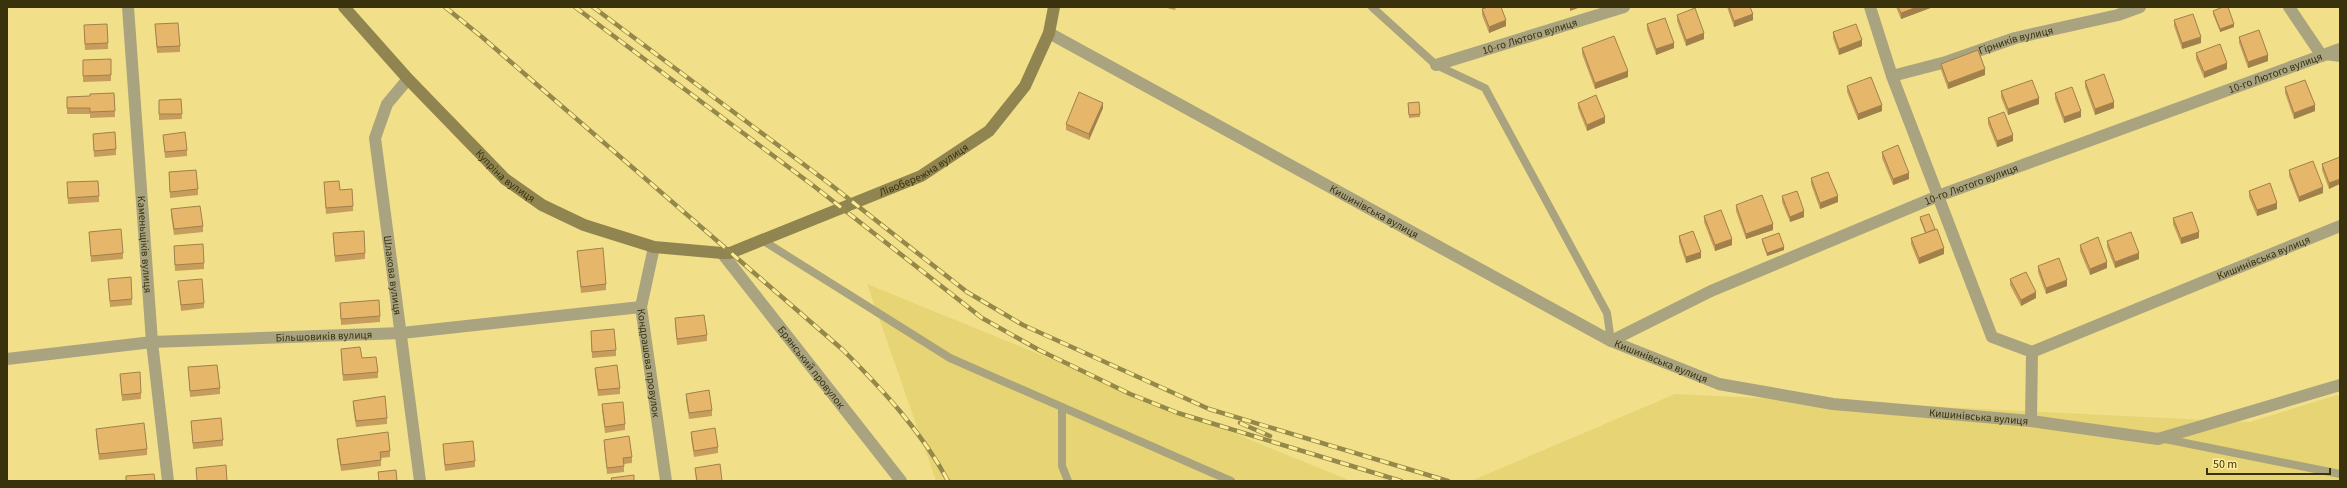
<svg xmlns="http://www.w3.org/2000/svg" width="2347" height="488" font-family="'Source Sans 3',sans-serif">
<rect width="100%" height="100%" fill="#f1e089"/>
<g fill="#e7d474">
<polygon points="867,284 1351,481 936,481"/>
<polygon points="1675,394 2250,422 2340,394 2340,481 1471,481"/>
</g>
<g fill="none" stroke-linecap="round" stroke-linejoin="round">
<g stroke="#a9a380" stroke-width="8">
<polyline points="1372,7 1436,65 1485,88 1607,313 1611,341"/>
<polyline points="2325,56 2340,58"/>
<polyline points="762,240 950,358 1231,481"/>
<polyline points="1062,407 1062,466 1068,481"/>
<polyline points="2165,439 2340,474"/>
</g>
<g stroke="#a9a380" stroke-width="12">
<path id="s1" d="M128,7L152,342L168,481"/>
<polyline points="1870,7 1892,76 1992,337 2032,352 2031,421"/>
<polyline points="2289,7 2322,56"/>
<path id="s2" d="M1049,33L1611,341L1719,384L1833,404L2031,421L2158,439L2340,385"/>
<path id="s3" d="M1436,65L1624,7"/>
<path id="s4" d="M1892,76L1946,62L2015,38L2118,15L2140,7"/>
<path id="s5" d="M408,79L387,104L375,138L420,481"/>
<path id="s6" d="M654,247L641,307L666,481"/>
<path id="s7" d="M722,253L901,481"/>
<path id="s8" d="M1611,341L1711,291L1938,196L2340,49"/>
<path id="s9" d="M2032,352L2340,226"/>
<path id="s10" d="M7,359L152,342L402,333L641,307"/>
</g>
<path stroke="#908550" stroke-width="12" id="s11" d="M344,7L408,79L505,179L542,205L584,225L654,247L722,253H730L921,176L989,131L1025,86L1049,33L1054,7"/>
<defs>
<g id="rail">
<path d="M445,7L482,37L843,350C882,389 922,432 948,481"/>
<polyline points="575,7 815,187 982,318 1039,350 1130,394 1178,413 1401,481"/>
<polyline points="593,7 826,181 967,292 1023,325 1209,409 1448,481"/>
<polyline points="1240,423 1270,436"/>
</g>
</defs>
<use href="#rail" stroke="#94884a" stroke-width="4.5"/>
<use href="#rail" stroke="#feed96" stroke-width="3" stroke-dasharray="9" stroke-linecap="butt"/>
</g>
<g fill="#c69d5c">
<polygon points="1163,7 1176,7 1175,10"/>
<polygon points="1727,7 1750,7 1753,20 1734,27"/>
<polygon points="1896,7 1933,7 1901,19"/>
<polygon points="1482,9 1506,26 1489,33 1482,15"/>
<polygon points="2213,11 2234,27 2220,32 2213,14"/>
<polygon points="1677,15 1704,39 1686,46 1677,21"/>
<polygon points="2174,20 2201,43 2182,49 2174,26"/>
<polygon points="155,24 180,46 180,52 157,53"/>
<polygon points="1647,24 1674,48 1656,55 1647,30"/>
<polygon points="84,31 108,43 108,49 85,50"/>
<polygon points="1833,32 1862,46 1839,55 1833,38"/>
<polygon points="2239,37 2268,61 2248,68 2239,43"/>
<polygon points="1582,48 1628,77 1595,89 1582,54"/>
<polygon points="2196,53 2227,69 2204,78 2196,59"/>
<polygon points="111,59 111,81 83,82 83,66"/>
<polygon points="1941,64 1985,75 1948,89 1941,70"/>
<polygon points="2085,81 2114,108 2095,115 2085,87"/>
<polygon points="1847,86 1882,111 1858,120 1847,92"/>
<polygon points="2285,87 2315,111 2294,119 2285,93"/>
<polygon points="2001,91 2039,104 2008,115 2001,97"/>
<polygon points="114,93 115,117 90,118 90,114 67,114 67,97 90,96"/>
<polygon points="2055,93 2081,117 2064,123 2055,99"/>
<polygon points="181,99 182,119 159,120 159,100"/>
<polygon points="1408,103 1420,114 1420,117 1409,118"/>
<polygon points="1578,103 1605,123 1587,131 1578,108"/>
<polygon points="1103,108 1089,140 1066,130 1066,124"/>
<polygon points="1988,118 2013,141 1997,147 1988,124"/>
<polygon points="93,134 116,149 116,155 94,157"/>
<polygon points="163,135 187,150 187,156 165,158"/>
<polygon points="1882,152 1909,179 1893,185 1882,158"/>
<polygon points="2340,157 2329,189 2322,170 2322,164"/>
<polygon points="2289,170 2323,193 2299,202 2289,176"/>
<polygon points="169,172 198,189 198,195 170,198"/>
<polygon points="1811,178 1838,202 1820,209 1811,184"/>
<polygon points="324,182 340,190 353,206 353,211 326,214"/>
<polygon points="67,188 99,196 99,202 68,204"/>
<polygon points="2249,191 2277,209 2257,216 2249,197"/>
<polygon points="1782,196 1804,217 1790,222 1782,202"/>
<polygon points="1736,205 1773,230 1746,239 1736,211"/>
<polygon points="171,209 203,226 203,232 174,235 171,215"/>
<polygon points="1704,216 1732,245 1715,251 1704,222"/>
<polygon points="1920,217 1944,254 1919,264 1911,244 1911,238 1925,233 1920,220"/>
<polygon points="2173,218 2199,238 2181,244 2173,224"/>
<polygon points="89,232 123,253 123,259 91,262"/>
<polygon points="333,233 365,253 365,259 335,262"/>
<polygon points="1679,236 1701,258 1686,263 1679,242"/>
<polygon points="1762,239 1784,250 1767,256 1762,242"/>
<polygon points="2107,241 2139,259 2115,268 2107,247"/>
<polygon points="2080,245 2107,268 2090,275 2080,251"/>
<polygon points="174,246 204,263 204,269 175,271"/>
<polygon points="577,251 606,284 606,290 581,293"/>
<polygon points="2038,266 2067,286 2046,294 2038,272"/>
<polygon points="108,279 132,299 132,305 110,307"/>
<polygon points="2010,279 2036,298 2021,306 2010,285"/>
<polygon points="178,281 204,303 204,308 181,311"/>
<polygon points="340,303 380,316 380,322 341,325"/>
<polygon points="675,318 707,335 707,341 677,345 675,324"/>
<polygon points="591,331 616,350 616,356 592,358"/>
<polygon points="341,349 362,358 378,372 378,378 343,381"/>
<polygon points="188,367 220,388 220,394 190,397"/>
<polygon points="595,368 620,388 620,394 598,396 595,374"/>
<polygon points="120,374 141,393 141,399 122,401"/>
<polygon points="686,394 712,410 712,416 689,419 686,400"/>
<polygon points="353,401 387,418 387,424 356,427 353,407"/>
<polygon points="602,404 625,424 625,430 605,433 602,410"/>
<polygon points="191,421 223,440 223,446 193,449"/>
<polygon points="96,429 147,449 147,455 99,460 96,434"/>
<polygon points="691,432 718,447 718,453 694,457 691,438"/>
<polygon points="337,439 390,451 390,457 381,458 381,466 341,471 337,445"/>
<polygon points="604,440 632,457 632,463 624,464 624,472 607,474 604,446"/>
<polygon points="443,444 475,461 475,467 445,471 443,450"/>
<polygon points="695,468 722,481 696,481"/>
</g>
<g fill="#a1804b">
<polygon points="1570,7 1581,7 1570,11"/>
<polygon points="1917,7 1933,7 1901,19 1901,13"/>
<polygon points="1753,14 1753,20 1734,27 1734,21"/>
<polygon points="1506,20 1506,26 1489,33 1489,27"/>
<polygon points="2234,24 2234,27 2220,32 2220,29"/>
<polygon points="1704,33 1704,39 1686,46 1686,40"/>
<polygon points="2201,37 2201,43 2182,49 2182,43"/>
<polygon points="1862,40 1862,46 1839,55 1839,49"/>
<polygon points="1674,43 1674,48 1656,55 1656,49"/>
<polygon points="2268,55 2268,61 2248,68 2248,62"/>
<polygon points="2227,63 2227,69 2204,78 2204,72"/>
<polygon points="1985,69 1985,75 1948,89 1948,83"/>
<polygon points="1628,71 1628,77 1595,89 1595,83"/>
<polygon points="2039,98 2039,104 2008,115 2008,109"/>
<polygon points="2114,102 2114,108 2095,115 2095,109"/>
<polygon points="1103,103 1103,108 1089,140 1089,134"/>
<polygon points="1882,105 1882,111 1858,120 1858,114"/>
<polygon points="2315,105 2315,111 2294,119 2294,113"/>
<polygon points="2081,111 2081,117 2064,123 2064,117"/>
<polygon points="1605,117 1605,123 1587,131 1587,125"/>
<polygon points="2013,135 2013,141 1997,147 1997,141"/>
<polygon points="1909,173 1909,179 1893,185 1893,179"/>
<polygon points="2340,179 2340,184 2329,189 2329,183"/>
<polygon points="2323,187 2323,193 2299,202 2299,197"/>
<polygon points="1838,196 1838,202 1820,209 1820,203"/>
<polygon points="2277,203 2277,209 2257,216 2257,210"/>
<polygon points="1804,211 1804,217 1790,222 1790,217"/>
<polygon points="1773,224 1773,230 1746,239 1746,234"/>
<polygon points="2199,232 2199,238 2181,244 2181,238"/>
<polygon points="1732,239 1732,245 1715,251 1715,245"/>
<polygon points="1784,247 1784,250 1767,256 1767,253"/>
<polygon points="1944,248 1944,254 1919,264 1919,258"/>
<polygon points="1701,252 1701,258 1686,263 1686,257"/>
<polygon points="2139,253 2139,259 2115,268 2115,262"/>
<polygon points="2107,262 2107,268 2090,275 2090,269"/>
<polygon points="2067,280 2067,286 2046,294 2046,288"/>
<polygon points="2036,292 2036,298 2021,306 2021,300"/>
</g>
<g fill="#e6b76b" stroke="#a1804b">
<polygon points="1488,7 1501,7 1506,20 1489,27 1482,9"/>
<polygon points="1729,7 1750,7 1753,14 1734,21"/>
<polygon points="1898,7 1917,7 1901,13"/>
<polygon points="2223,7 2228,7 2234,24 2220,29 2213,11"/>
<polygon points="1695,8 1704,33 1686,40 1677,15"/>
<polygon points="2193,14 2201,37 2182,43 2174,20"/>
<polygon points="1665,18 1674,43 1656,49 1647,24"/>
<polygon points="178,23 180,46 157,47 155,24"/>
<polygon points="107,24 108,43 85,44 84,25"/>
<polygon points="1856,24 1862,40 1839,49 1833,32"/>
<polygon points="2259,30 2268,55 2248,62 2239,37"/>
<polygon points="1614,36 1628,71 1595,83 1582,48"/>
<polygon points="2220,44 2227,63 2204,72 2196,53"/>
<polygon points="1978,50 1985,69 1948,83 1941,64"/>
<polygon points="111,59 111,75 83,76 83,60"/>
<polygon points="2104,74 2114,102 2095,109 2085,81"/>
<polygon points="1871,77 1882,105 1858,114 1847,86"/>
<polygon points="2032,80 2039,98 2008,109 2001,91"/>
<polygon points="2305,80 2315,105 2294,113 2285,87"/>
<polygon points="2072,87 2081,111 2064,117 2055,93"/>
<polygon points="1079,92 1103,103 1089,134 1066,124"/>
<polygon points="114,93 115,111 90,112 90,108 67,108 67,97 90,96 90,94"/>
<polygon points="1596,95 1605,117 1587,125 1578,103"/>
<polygon points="181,99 182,114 159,114 159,100"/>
<polygon points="1419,102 1420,114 1409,115 1408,103"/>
<polygon points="2004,112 2013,135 1997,141 1988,118"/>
<polygon points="115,132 116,149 94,151 93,134"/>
<polygon points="185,132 187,150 165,152 163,135"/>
<polygon points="1898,145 1909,173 1893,179 1882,152"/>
<polygon points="2340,157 2340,179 2329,183 2322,164"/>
<polygon points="2313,161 2323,187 2299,197 2289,170"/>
<polygon points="196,170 198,189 170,192 169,172"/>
<polygon points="1828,172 1838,196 1820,203 1811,178"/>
<polygon points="98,181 99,196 68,198 67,182"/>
<polygon points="339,181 340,190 352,189 353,206 326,208 324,182"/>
<polygon points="2270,183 2277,203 2257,210 2249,191"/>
<polygon points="1797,191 1804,211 1790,217 1782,196"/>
<polygon points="1762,195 1773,224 1746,234 1736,205"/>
<polygon points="200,206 203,226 174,229 171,209"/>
<polygon points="1721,210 1732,239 1715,245 1704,216"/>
<polygon points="2192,212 2199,232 2181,238 2173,218"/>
<polygon points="1929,214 1935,229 1926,233 1920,217"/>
<polygon points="121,229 123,253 91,256 89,232"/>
<polygon points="1937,229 1944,248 1919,258 1911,238"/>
<polygon points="364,231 365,253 335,256 333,233"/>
<polygon points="1693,231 1701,252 1686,257 1679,236"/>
<polygon points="2131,232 2139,253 2115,262 2107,241"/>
<polygon points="1779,233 1784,247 1767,253 1762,239"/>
<polygon points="2098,237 2107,262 2090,269 2080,245"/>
<polygon points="203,244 204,263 175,265 174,246"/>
<polygon points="603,248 606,284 581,287 577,251"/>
<polygon points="2059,258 2067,280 2046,288 2038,266"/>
<polygon points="2026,272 2036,292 2021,300 2010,279"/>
<polygon points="131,277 132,299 110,301 108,279"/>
<polygon points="202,279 204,303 181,305 178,281"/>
<polygon points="379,300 380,316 341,319 340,303"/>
<polygon points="704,315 707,335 677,339 675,318"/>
<polygon points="614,329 616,350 592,352 591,331"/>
<polygon points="360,347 362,358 376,357 378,372 343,375 341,349"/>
<polygon points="217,365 220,388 190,391 188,367"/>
<polygon points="617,365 620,388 598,390 595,368"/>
<polygon points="140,372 141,393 122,395 120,374"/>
<polygon points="709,390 712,410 689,413 686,394"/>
<polygon points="385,396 387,418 356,421 353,401"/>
<polygon points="623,402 625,424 605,427 602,404"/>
<polygon points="221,418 223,440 193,443 191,421"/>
<polygon points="144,423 147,449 99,454 96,429"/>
<polygon points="715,428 718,447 694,451 691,432"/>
<polygon points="388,432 390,451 380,452 381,460 341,465 337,439"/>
<polygon points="629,436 632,457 623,458 624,466 607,468 604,440"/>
<polygon points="473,441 475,461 445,465 443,444"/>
<polygon points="720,464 722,481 697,481 695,468"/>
<polygon points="226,465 227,481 197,481 196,468"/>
<polygon points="396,470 397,481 379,481 378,472"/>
<polygon points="154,474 155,481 126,481 126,476"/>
<polygon points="634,475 634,481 612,481 611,478"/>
</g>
<g text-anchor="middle" stroke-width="4" stroke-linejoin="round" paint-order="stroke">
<g font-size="11" fill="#39320d" stroke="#feed96">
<text dy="4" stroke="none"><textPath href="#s3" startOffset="98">10-го Лютого вулиця</textPath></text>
<text dy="4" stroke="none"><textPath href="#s4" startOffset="129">Гірників вулиця</textPath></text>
<text dy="4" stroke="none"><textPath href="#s8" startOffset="717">10-го Лютого вулиця</textPath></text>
<text dy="4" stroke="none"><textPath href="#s11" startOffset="688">Лівобережна вулиця</textPath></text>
<text dy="4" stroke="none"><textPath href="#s11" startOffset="234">Купріна вулиця</textPath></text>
<text dy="4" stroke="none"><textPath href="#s8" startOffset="393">10-го Лютого вулиця</textPath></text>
<text dy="4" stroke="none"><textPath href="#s2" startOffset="371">Кишинівська вулиця</textPath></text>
<text dy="4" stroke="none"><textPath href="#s1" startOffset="238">Каменьщіків вулиця</textPath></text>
<text dy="4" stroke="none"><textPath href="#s9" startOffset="250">Кишинівська вулиця</textPath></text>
<text dy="4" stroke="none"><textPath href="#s5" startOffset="207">Шлакова вулиця</textPath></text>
<text dy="4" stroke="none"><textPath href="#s10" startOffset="318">Більшовиків вулиця</textPath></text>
<text dy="4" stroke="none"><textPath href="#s2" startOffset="695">Кишинівська вулиця</textPath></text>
<text dy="4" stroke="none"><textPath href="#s6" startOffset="118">Кондрашова провулок</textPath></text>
<text dy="4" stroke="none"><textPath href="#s7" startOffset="145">Брянський провулок</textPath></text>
<text dy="4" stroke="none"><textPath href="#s2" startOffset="1019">Кишинівська вулиця</textPath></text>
</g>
</g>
<rect width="2347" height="488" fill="none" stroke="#39320d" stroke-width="16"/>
<path d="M2207 468v6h123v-6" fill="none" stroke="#39320d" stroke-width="2"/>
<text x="2213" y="468" font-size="12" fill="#39320d" stroke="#feed96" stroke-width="3" paint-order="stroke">50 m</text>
</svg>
